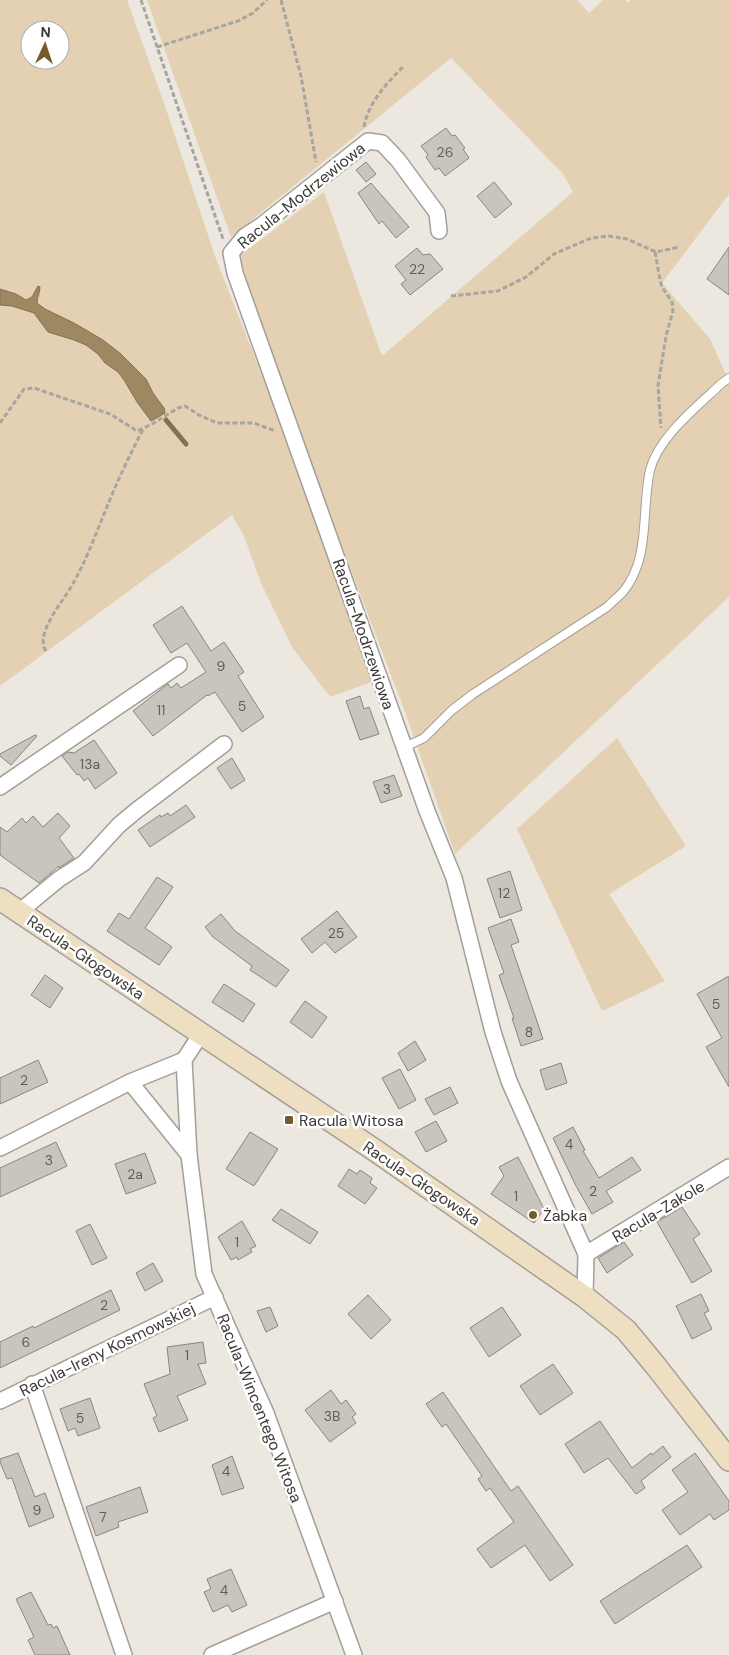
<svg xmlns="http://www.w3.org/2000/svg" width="729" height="1655" font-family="'DM Sans',sans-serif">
<rect width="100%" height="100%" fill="#ece8e0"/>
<g fill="#e4d1b3" fill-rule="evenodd">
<path d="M0,0H127L164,103L216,259L382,678L330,697L292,647L261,583L244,536L232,515L0,686ZM30,30H60V60H30Z"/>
<polygon points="147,0 577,0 589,13 603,0 625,0 628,3 631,0 729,0 729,194 662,283 710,339 729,381 729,597 455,854 404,709 297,429 277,389 239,256 324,192 382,356 573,192 563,174 451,58 231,237"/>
<polygon points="617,738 686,846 609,894 665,981 602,1011 517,829"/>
</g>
<path fill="#9e8862" stroke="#817155" d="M38,286L40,287C40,293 37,297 37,303L45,309L74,323L103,340L121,354L146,379L153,393L164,408L165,413L151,421L137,402L124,380L118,372L105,363L98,354L86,345L74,340L48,332L34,313L12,306L0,305V289L16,294L26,300L32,297Z"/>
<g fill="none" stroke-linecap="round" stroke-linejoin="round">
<polyline stroke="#817155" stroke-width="5" points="166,420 186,444"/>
</g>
<g fill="#c9c5be" stroke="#89857f">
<polygon points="446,128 452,136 455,135 465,148 463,149 469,158 445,176 439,168 435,170 426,157 428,155 421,146"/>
<polygon points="366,162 376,174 366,182 356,170"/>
<polygon points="494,182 512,204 495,218 477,196"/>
<polygon points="371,183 409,227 396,238 382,221 379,224 358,193"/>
<polygon points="729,247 729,295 707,279"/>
<polygon points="417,248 423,255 430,254 443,269 410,295 401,284 406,280 395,266"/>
<polygon points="182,606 211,651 224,642 244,672 238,676 264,717 242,732 215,692 208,696 207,695 153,736 133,711 168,684 171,688 177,683 181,688 206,672 187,643 171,653 153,625"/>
<polygon points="360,696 364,709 369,707 379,734 360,740 346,701"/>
<polygon points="35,735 37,736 11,765 0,756 0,754"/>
<polygon points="94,740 117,773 95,789 88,778 84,781 79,774 77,775 62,756 68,752 74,753"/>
<polygon points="232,758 245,780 231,789 217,768"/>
<polygon points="394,775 402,796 381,803 373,782"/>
<polygon points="186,805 195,817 150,847 138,830 160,815 161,817 168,813 170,816"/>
<polygon points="58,813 70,826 59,838 74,858 59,868 59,866 39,883 0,855 0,827 7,832 22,818 26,823 33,816 43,827"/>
<polygon points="510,871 522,910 500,918 487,879"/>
<polygon points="157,877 173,887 145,928 172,947 159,965 107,931 119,913 129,919"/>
<polygon points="337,911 357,937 335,953 325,942 312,953 301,939"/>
<polygon points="221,914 235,931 289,970 276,987 250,970 252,966 213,937 205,927"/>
<polygon points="511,919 519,942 511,945 543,1039 521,1046 512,1018 514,1018 499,975 504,973 488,928"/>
<polygon points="45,975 63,988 50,1008 31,995"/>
<polygon points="729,976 729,1087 706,1047 722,1038 697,994"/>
<polygon points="224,984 255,1004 243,1022 212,1002"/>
<polygon points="305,1001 327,1017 312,1038 290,1022"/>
<polygon points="415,1041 426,1060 408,1071 398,1053"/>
<polygon points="38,1060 48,1082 0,1104 0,1078"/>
<polygon points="561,1063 567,1083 546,1090 540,1070"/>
<polygon points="400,1069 416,1100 399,1109 382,1078"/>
<polygon points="450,1087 458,1103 434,1115 425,1099"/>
<polygon points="436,1121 447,1141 426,1152 415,1132"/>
<polygon points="573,1127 585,1150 583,1151 599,1178 632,1157 641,1170 606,1191 613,1202 592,1214 576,1186 553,1138"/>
<polygon points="250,1132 278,1149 254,1186 226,1169"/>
<polygon points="56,1142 67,1166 0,1197 0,1168"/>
<polygon points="145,1153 156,1183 126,1194 115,1164"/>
<polygon points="518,1157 544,1209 534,1223 491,1194 504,1176 499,1167"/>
<polygon points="349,1169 357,1174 360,1170 372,1178 370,1183 377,1188 365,1204 338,1186"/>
<polygon points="682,1207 700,1234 693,1239 712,1271 692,1283 657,1222"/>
<polygon points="281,1209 318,1232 310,1244 272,1220"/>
<polygon points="242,1221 256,1246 250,1249 252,1252 238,1260 237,1257 231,1260 218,1237"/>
<polygon points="90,1224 107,1258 92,1265 76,1231"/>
<polygon points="624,1242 633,1255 607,1273 598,1258"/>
<polygon points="153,1263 163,1281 145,1291 136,1273"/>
<polygon points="111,1290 120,1310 0,1368 0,1342 33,1326 34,1328"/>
<polygon points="701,1294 709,1311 704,1313 712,1329 692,1339 676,1306"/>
<polygon points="368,1295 391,1320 371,1339 348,1314"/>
<polygon points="270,1307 278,1326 266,1332 257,1311"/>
<polygon points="502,1307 521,1335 489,1357 470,1328"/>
<polygon points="203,1342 206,1363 198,1364 206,1384 177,1396 188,1420 159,1432 153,1418 157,1416 144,1384 170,1374 167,1347"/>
<polygon points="553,1364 573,1393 540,1415 520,1386"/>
<polygon points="331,1390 341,1404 346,1400 356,1414 352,1417 356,1423 330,1442 305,1410"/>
<polygon points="443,1392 511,1491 518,1486 573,1565 550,1581 525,1545 491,1568 477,1549 514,1522 490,1488 486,1491 478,1479 482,1476 446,1424 442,1427 426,1404"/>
<polygon points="90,1398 100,1428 78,1436 75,1428 68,1431 60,1409"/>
<polygon points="600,1421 632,1468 651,1453 652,1455 663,1446 671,1457 641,1481 645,1488 636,1494 608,1458 584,1473 565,1444"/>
<polygon points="18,1453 35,1497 45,1493 54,1517 29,1527 12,1478 7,1479 0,1462 0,1459"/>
<polygon points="695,1453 729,1501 729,1510 714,1520 710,1514 680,1535 662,1510 688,1492 672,1470"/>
<polygon points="232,1456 244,1488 222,1495 212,1465"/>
<polygon points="140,1487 148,1512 118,1522 119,1527 96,1536 86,1507"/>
<polygon points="687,1545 702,1567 615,1624 600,1601"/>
<polygon points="231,1569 247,1605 232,1612 228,1605 213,1612 204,1592 211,1589 207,1579"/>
<polygon points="31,1592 48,1625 51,1624 53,1628 57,1626 70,1655 35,1655 28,1640 34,1637 16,1599"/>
</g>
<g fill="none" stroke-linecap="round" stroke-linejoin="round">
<defs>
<path id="lane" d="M405,747L424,738L452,710L473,694L607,607C612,602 618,597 623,592C651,558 641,510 650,470C659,436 698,406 722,383L729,378"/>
<g id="street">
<polyline points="439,231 437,213 398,160 382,143 368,141 262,225 245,236 231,253 235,273 427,811 454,878 493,1032 509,1081 586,1254 585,1297"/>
<polyline points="0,787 179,665"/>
<polyline points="19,912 59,879 84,863 119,825 137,810 224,744"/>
<polyline points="201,1034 184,1060 189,1155 204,1274 266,1413 354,1655"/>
<polyline points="130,1082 189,1155"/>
<polyline points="0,1148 130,1082 184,1060"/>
<polyline points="586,1254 729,1167"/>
<polyline points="32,1384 124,1655"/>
<polyline points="0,1401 215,1297"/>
<polyline points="212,1655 335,1601"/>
</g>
<polyline id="secondary" points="0,899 376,1151 585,1297 626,1330 655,1365 729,1460"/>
</defs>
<use href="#lane" stroke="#a39f98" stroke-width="10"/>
<use href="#street" stroke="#a39f98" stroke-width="18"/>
<use href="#secondary" stroke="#a39f98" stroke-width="24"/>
<g stroke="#a8a59f" stroke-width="3" stroke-dasharray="5 2.5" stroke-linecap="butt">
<polyline points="141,0 223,239"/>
<polyline points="281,0 301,76 316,162"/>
<polyline points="157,47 238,21 253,13 267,0"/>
<path d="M364,127C368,103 386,84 403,67"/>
<polyline points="655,252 660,280 662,287 672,302 673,311 666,336 658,386 661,428"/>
<polyline points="451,296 498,291 526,277 554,254 591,238 609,236 627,239 656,252 680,247"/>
<polyline points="0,423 24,389 34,388 110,414 137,431 152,424 178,408 185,406 199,415 217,423 254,423 275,431"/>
<path d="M46,651C34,635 63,601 71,587C87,560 97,530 109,502C119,477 131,453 143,429"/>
</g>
<use href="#lane" stroke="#fff" stroke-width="8"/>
<use href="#street" stroke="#fff" stroke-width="15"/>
<use href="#secondary" stroke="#eedfc2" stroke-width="21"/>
</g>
<g fill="#745a2c" stroke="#fff" stroke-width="2">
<rect x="284" y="1115" width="10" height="10" rx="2.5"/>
<circle cx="533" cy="1215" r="5"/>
</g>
<g text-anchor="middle" stroke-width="5" stroke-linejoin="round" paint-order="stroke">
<g font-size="14" fill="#605e5a">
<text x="445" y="157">26</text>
<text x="417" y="274">22</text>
<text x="221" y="671">9</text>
<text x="242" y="711">5</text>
<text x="161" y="715">11</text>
<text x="90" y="769">13a</text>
<text x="387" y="794">3</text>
<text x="504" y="898">12</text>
<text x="336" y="938">25</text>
<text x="716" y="1009">5</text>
<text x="529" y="1037">8</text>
<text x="24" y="1085">2</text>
<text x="569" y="1149">4</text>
<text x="49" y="1165">3</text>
<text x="135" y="1179">2a</text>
<text x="593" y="1196">2</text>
<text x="516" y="1201">1</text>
<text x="237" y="1247">1</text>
<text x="104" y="1310">2</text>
<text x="26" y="1347">6</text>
<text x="187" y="1360">1</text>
<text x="332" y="1421">3B</text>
<text x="80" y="1423">5</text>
<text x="226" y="1476">4</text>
<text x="37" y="1515">9</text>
<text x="103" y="1522">7</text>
<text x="224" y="1595">4</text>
</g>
<g font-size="16" fill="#3d3b38" stroke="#fff">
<text transform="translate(301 195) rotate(-39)" y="6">Racula-Modrzewiowa</text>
<text transform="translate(364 634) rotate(71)" y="6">Racula-Modrzewiowa</text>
<text transform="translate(86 957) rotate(34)" y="6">Racula-Głogowska</text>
<text transform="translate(422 1183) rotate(34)" y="6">Racula-Głogowska</text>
<text transform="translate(658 1211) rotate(-31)" y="6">Racula-Zakole</text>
<text transform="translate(107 1349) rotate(-26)" y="6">Racula-Ireny Kosmowskiej</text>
<text transform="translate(260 1408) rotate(68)" y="6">Racula-Wincentego Witosa</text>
</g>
<g font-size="16" fill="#3d3b38" stroke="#fff" text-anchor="start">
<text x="299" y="1126">Racula Witosa</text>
<text x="543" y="1221">Żabka</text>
</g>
</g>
<g transform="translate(45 45) rotate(3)"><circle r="24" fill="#ffffff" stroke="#b1b1af"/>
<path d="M0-4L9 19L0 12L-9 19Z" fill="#745a2c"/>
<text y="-8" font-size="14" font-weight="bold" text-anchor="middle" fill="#3d3b38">N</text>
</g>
</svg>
